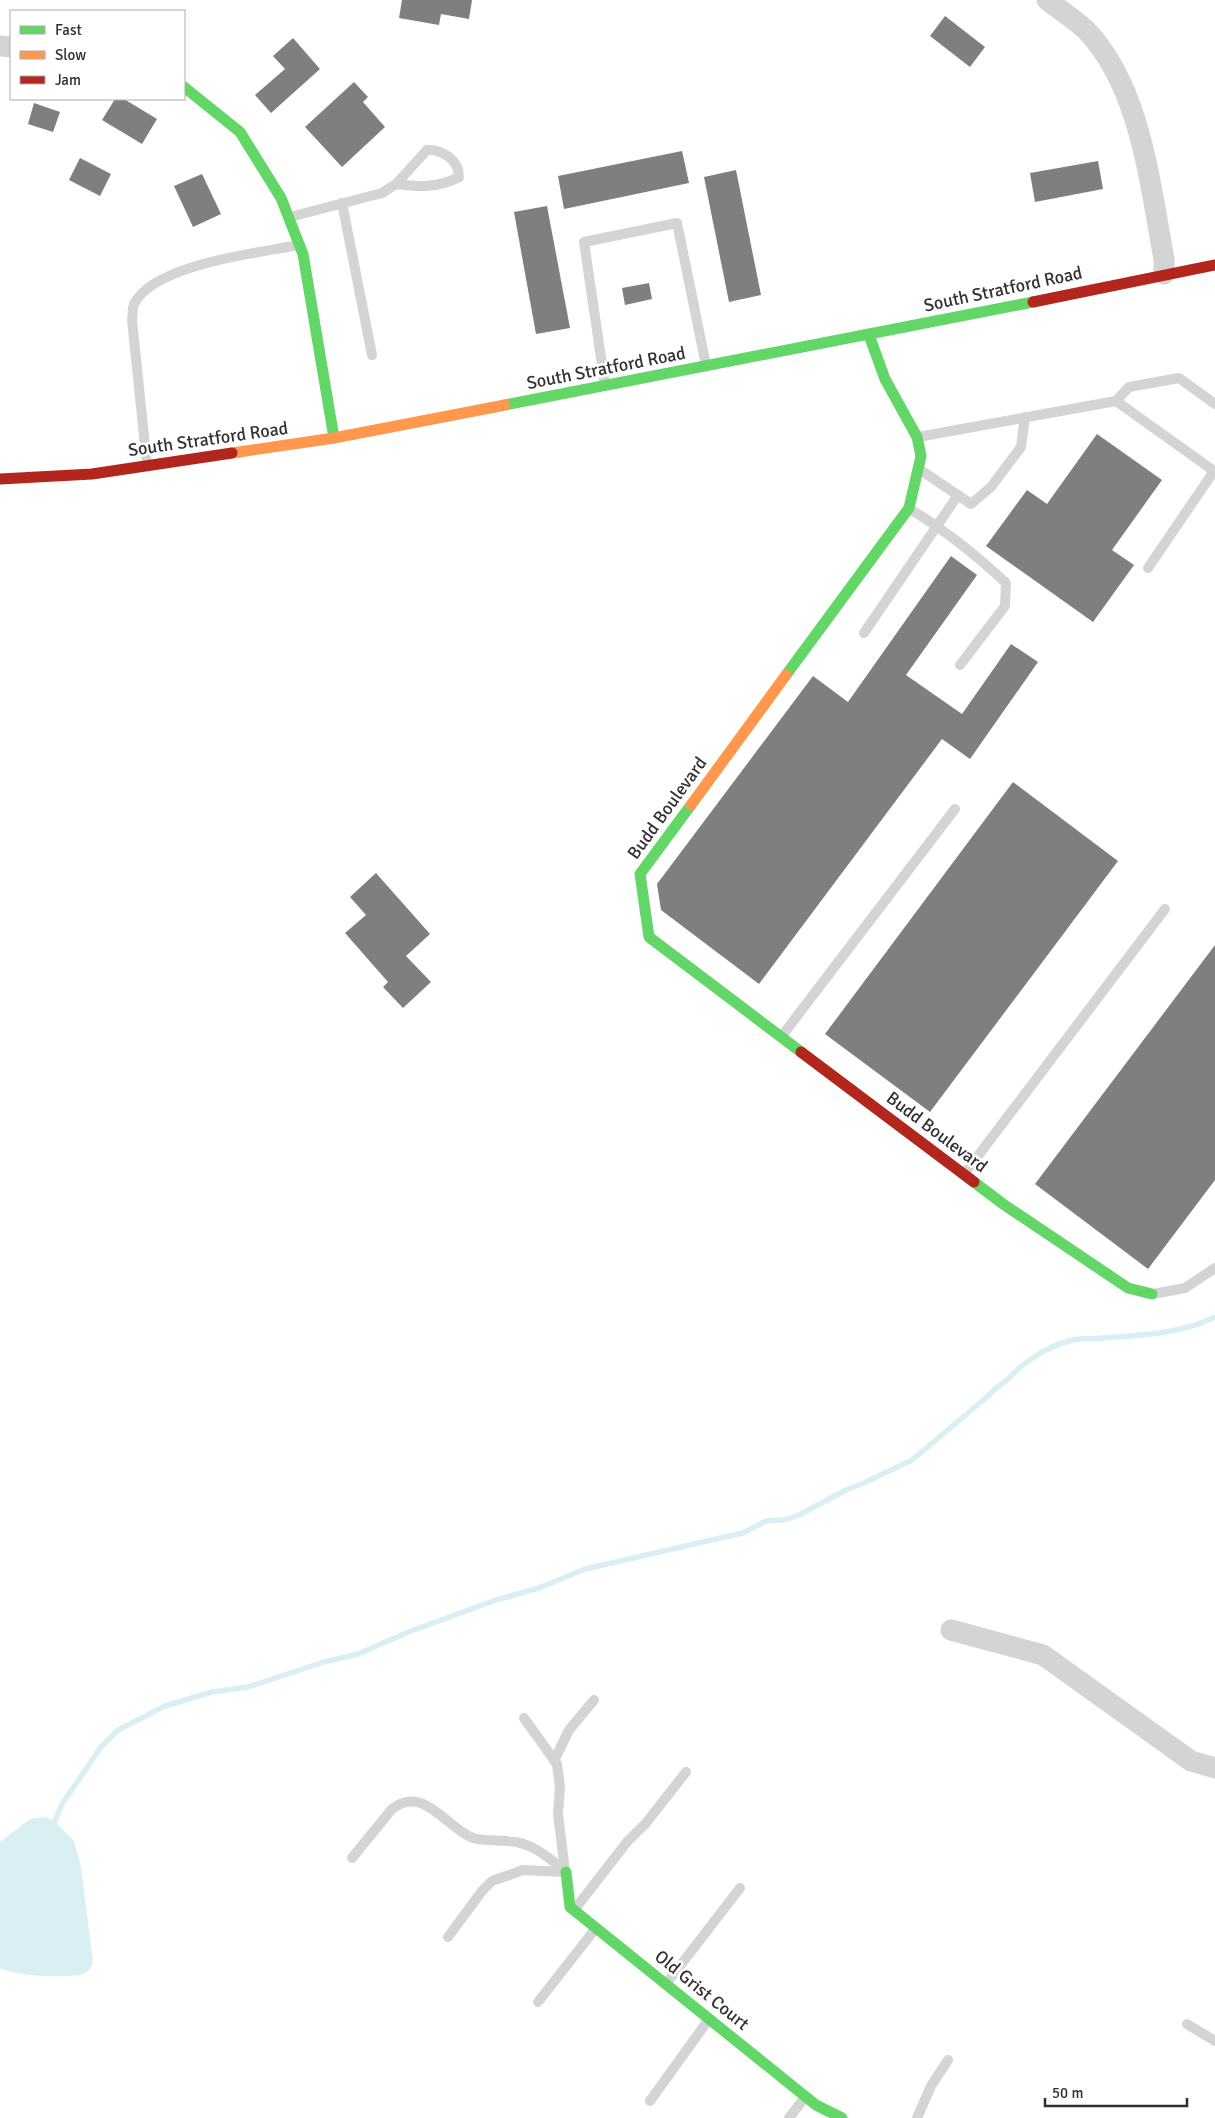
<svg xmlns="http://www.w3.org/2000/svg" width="1215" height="2118" font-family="Signika,sans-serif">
<rect width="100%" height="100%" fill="#fff"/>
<path fill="#d9eff4" d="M45,1817L54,1821L74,1841L81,1867L93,1962C92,1965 89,1970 87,1972C75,1980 12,1976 0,1968V1842L30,1819Z"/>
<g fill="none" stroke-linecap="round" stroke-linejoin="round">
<path stroke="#d9eff4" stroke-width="5.5" d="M52,1828L62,1804L101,1747L118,1730L165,1706L212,1692L248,1687L324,1662L358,1654L411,1631L496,1600L539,1588L585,1569L716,1539L743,1533L766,1521L784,1520L799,1515L848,1489L864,1483L912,1460L988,1396C995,1387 1004,1384 1011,1376C1025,1361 1049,1346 1069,1341C1080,1338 1093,1339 1103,1338C1141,1335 1181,1334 1215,1317"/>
</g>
<g fill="#7f7f7f">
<polygon points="402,0 472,0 469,19 441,14 439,25 399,18"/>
<polygon points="945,16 985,47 970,67 930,36"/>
<polygon points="293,38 320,69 271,113 255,95 285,69 273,56"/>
<polygon points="354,82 368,97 363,102 385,127 342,167 305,127"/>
<polygon points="115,99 124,99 157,119 142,144 102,120"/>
<polygon points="34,103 60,112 53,132 28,124"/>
<polygon points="682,151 689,183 564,209 558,176"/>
<polygon points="80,158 111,174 100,196 69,180"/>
<polygon points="1098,161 1103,189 1035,202 1030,173"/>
<polygon points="736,170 761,295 729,302 704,177"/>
<polygon points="202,174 221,214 193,227 174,186"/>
<polygon points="547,206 570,328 536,334 514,212"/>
<polygon points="649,283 652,299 625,305 622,288"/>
<polygon points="1097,434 1162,480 1112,550 1134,565 1093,622 986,546 1027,490 1047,504"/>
<polygon points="951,556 977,575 906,675 962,714 1011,644 1038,662 970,759 942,739 759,984 661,910 657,884 813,676 848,702"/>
<polygon points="1013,782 1118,861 930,1112 825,1034"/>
<polygon points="376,873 430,934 406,956 431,982 403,1008 383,987 388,982 345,933 366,915 350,897"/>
<polygon points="1215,945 1215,1180 1148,1269 1035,1184"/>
</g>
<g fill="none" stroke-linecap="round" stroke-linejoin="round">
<g stroke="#d4d4d4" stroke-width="10">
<polyline points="342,203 372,355"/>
<path d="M290,217L382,193L396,184L427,150C442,149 459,160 459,177C439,188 418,187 396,184"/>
<polyline points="605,385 584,242 677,223 706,365"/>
<polyline points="1116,401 1129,387 1179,378 1215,404"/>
<polyline points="918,437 1116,401 1214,471 1148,568"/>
<path d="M147,465L132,320C133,315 132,309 134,304C154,264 258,253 299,245"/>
<polyline points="919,469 971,504 991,487 1021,447 1025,417"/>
<path d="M910,509C945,530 976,555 1006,583L1005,606L960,665"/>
<polyline points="864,633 958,495"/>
<polyline points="781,1037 955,809"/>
<polyline points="965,1173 1165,909"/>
<polyline points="1153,1294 1185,1288 1215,1268"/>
<polyline points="524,1718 557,1764 560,1787 558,1814 565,1871"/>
<polyline points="554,1761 569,1730 594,1700"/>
<path d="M352,1858L392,1809C424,1784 446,1828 473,1838C483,1841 496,1840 508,1841C531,1842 547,1856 565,1871"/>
<polyline points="575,1909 627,1842 646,1823 686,1772"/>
<polyline points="448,1937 482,1891 492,1881 523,1870 565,1872"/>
<polyline points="666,1984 740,1888"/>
<polyline points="538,2002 596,1928"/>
<polyline points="1187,2024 1215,2041"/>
<polyline points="650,2101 709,2019"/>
<polyline points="789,2118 805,2097"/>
<polyline points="917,2118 931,2086 948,2060"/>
</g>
<g stroke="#d4d4d4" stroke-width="21">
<path d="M1047,0C1060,10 1074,19 1086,30C1141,87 1150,185 1164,259V274"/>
<polyline points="0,46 11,47"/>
<polyline points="951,1630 1043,1655 1191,1761 1215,1768"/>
</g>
<g stroke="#63d668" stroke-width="11">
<polyline points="184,87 240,132 281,198 303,254 334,438"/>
<polyline points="505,405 1033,302"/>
<polyline points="786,675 909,508 921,456 917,437 885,379 869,335"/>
<polyline points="691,805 640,874 649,937 801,1052"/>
<polyline points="974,1182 1003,1204 1128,1288 1152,1294"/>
<polyline points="566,1872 570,1907 816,2105 842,2118"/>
</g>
<g stroke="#ff974d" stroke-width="11">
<polyline points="232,453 334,438 505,405"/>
<polyline points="691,805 786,675"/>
</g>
<g stroke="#b3261e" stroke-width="11">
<polyline points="1033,302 1215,265"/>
<polyline points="0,479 92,474 232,453"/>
<polyline points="801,1052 974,1182"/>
</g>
</g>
<g text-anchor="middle" stroke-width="5" stroke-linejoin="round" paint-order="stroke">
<g font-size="18" fill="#303030" stroke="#fff">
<text transform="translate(1003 289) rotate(-12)" y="6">South Stratford Road</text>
<text transform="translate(606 368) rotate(-11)" y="6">South Stratford Road</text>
<text transform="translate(208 439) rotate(-8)" y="6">South Stratford Road</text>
<text transform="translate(667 808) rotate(-54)" y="6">Budd Boulevard</text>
<text transform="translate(937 1132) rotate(37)" y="6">Budd Boulevard</text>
<text transform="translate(702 1990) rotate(39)" y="6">Old Grist Court</text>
</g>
</g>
<rect x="10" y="10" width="175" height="90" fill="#ffffff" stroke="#acacac"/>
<rect x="20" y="26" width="25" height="8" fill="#63d668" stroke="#acacac"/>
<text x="55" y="35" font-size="15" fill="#303030">Fast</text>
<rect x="20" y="51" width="25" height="8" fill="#ff974d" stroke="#acacac"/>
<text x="55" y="60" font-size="15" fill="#303030">Slow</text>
<rect x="20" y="76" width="25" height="8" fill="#b3261e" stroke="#acacac"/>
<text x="55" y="85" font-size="15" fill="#303030">Jam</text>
<path d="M1045 2098v8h142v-8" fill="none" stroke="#303030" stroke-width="2.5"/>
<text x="1052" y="2098" font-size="15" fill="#303030" stroke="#ffffff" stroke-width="4" paint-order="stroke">50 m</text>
</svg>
